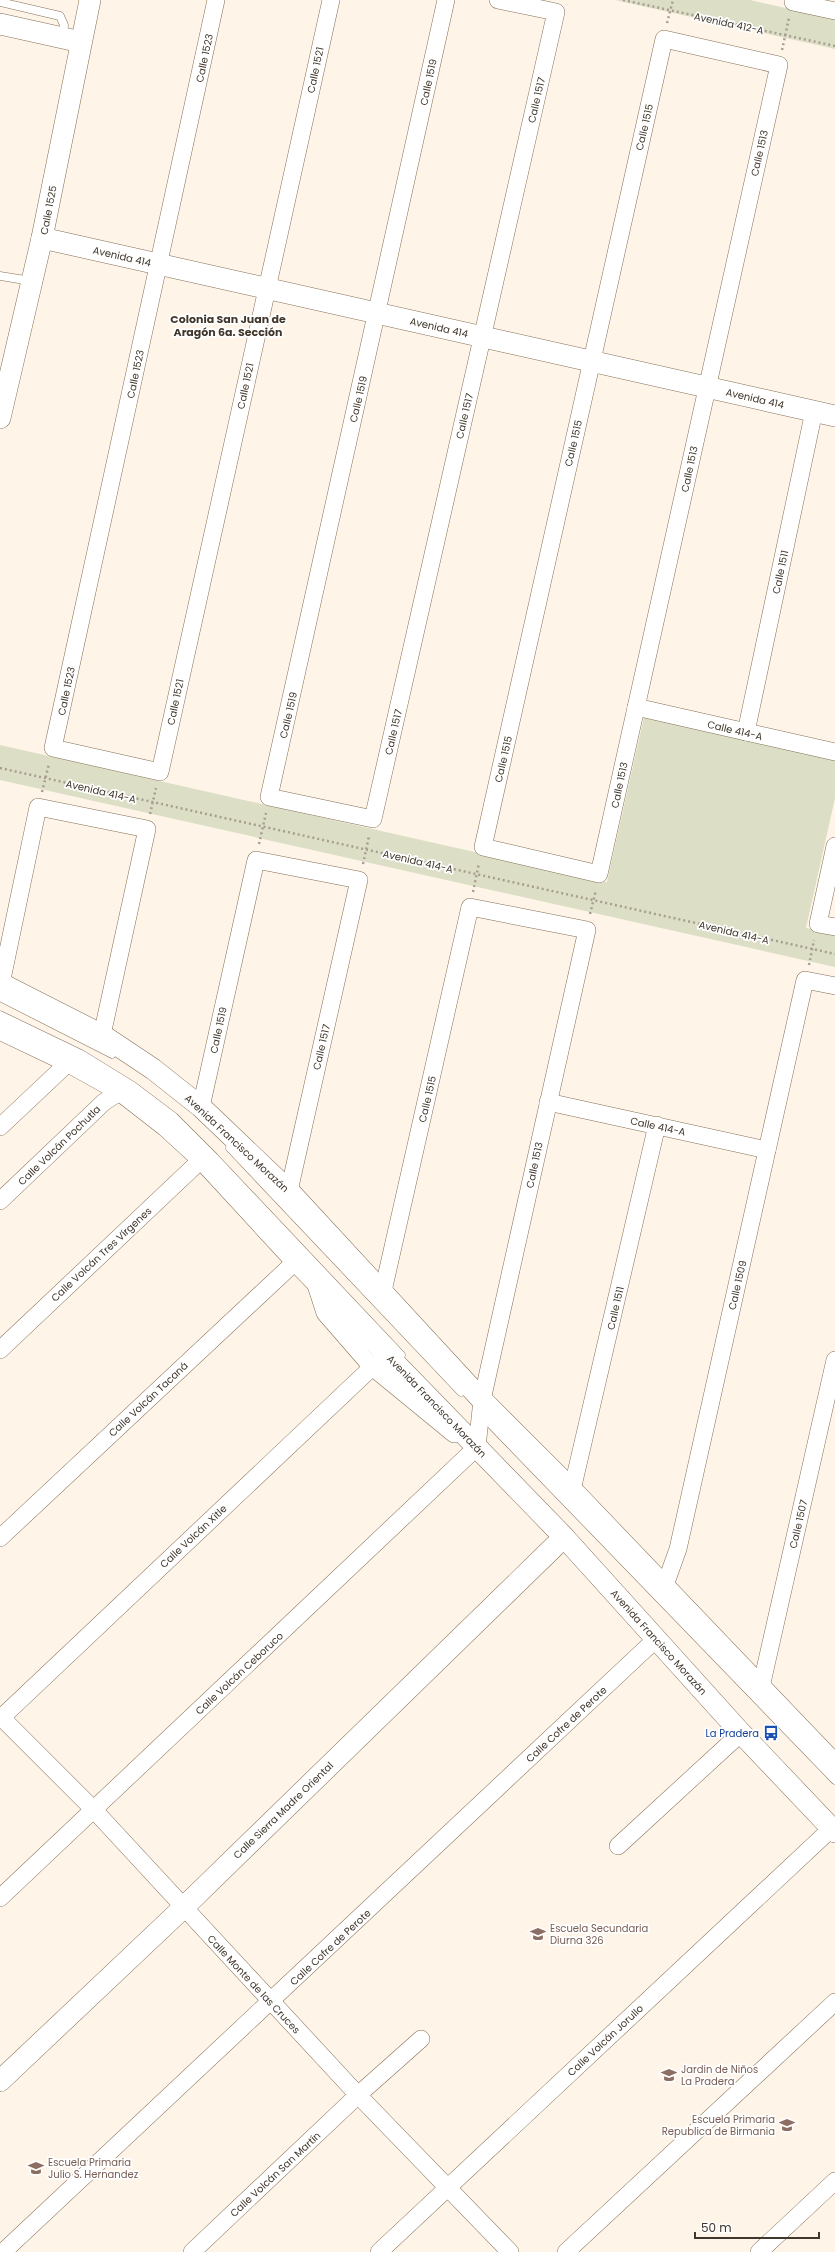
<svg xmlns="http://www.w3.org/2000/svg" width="835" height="2252" font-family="Poppins,sans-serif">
<rect width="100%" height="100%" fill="#fef4e8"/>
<g fill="#dcdfc5">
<polygon points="615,0 750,0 835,19 835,49"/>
<polygon points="644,717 835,760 835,798 806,928 835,935 835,967 0,780 0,745 607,882"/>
</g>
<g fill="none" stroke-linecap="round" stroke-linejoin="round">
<defs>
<g id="service">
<polyline points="0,2 60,16 64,25 63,37"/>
<polyline points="0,276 31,281"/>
<polyline points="0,997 112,1054"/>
<polyline points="0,1015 81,1054 133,1086 174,1117 214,1157 401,1355"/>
<polyline points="230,1148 461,1392"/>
<polyline points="481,1414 835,1780"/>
</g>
<g id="minor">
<polyline points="216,0 53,748 160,772 331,0"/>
<polyline points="446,0 269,797 373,819 556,12 498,0"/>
<polyline points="793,0 793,2 835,11"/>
<polygon points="664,39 779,65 599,874 483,847"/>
<polyline points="636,707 835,752"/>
<polyline points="746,732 814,411"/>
<polyline points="835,846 818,924 835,927"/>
<polyline points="1,984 38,807 147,829 102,1035"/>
<polyline points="548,1102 767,1150"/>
<polyline points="201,1107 256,860 359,880 289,1191"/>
<polyline points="0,1127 69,1062"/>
<polyline points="0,1201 104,1102 121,1091"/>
<polyline points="314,1279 325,1313 371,1366 454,1434"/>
<polyline points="383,1291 470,907 587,930 482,1400 477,1447"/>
<polyline points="0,1350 202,1159"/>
<polyline points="572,1490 657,1125"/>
<polyline points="0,1538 296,1261"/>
<polyline points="664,1588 678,1549 805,980 835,986"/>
<polyline points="761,1687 835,1360"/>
<polyline points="0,1716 94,1810 358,2095 510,2252"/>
<polyline points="0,1719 386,1354"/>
<polyline points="618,1846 741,1733"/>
<polyline points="0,1898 477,1447"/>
<polyline points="3,2252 656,1639"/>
<polyline points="192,2252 358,2095 421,2039"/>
<polyline points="379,2252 832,1828"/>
<polyline points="566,2252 835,2002"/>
<polyline points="759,2252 835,2181"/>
</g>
<g id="tertiary">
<polyline points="0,24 81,42"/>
<polyline points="42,238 835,416"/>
<polyline points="0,418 42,238 90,0"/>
<polyline points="0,983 102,1035 153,1069 201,1107 289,1191 482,1400 572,1490 835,1765"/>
<polyline points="0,1029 69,1062 121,1091 166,1126 202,1159 296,1261 564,1537 741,1733 835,1832"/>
<polyline points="0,2081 183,1908 564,1537"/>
</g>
</defs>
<use href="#service" stroke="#856f56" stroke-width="9"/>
<use href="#minor" stroke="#856f56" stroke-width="18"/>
<use href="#tertiary" stroke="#856f56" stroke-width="22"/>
<g stroke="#a79d91" stroke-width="2.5" stroke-dasharray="2 3" stroke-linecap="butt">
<polyline points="623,0 835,46"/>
<polyline points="667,23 673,0"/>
<polyline points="782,50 789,18"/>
<polyline points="0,768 835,954"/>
<polyline points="42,792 49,764"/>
<polyline points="150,814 156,788"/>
<polyline points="259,844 266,813"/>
<polyline points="363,864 369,836"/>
<polyline points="473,892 479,863"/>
<polyline points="590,914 596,890"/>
<polyline points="809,965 814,940"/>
</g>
<use href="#service" stroke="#fff" stroke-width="8"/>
<use href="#minor" stroke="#fff" stroke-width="17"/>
<use href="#tertiary" stroke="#fff" stroke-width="21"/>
</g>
<defs>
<symbol id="bus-bare" viewBox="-9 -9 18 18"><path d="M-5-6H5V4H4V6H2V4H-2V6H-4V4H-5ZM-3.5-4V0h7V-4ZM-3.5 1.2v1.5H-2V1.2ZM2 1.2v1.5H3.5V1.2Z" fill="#1a4fb4" stroke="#fff" stroke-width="2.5" paint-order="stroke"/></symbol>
<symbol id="school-bare" viewBox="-9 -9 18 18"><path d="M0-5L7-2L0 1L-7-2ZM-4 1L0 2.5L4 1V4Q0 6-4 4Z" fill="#8d6e63" stroke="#fff" stroke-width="2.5" paint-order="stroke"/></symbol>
</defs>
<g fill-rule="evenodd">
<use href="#bus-bare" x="760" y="1722" width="22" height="22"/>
<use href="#school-bare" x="527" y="1923" width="22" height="22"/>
<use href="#school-bare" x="658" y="2064" width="22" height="22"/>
<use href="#school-bare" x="776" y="2114" width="22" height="22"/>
<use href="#school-bare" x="25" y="2157" width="22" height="22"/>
</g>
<g text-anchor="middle" stroke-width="3.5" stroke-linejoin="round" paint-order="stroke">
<g font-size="10" fill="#40362b" stroke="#fff">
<text transform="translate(729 23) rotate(12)" y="4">Avenida 412-A</text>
<text transform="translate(204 58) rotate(-78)" y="4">Calle 1523</text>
<text transform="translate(315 70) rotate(-78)" y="4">Calle 1521</text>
<text transform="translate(428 82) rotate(-78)" y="4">Calle 1519</text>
<text transform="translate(536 100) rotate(-77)" y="4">Calle 1517</text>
<text transform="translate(644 127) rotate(-77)" y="4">Calle 1515</text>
<text transform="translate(759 153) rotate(-77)" y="4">Calle 1513</text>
<text transform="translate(48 210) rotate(-79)" y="4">Calle 1525</text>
<text transform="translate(122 256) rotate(13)" y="4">Avenida 414</text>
<text transform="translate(439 327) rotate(13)" y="4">Avenida 414</text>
<text transform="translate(135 374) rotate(-78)" y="4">Calle 1523</text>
<text transform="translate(245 386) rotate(-78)" y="4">Calle 1521</text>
<text transform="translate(755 398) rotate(13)" y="4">Avenida 414</text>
<text transform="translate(358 399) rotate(-77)" y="4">Calle 1519</text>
<text transform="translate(464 416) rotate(-77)" y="4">Calle 1517</text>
<text transform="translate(573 443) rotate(-77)" y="4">Calle 1515</text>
<text transform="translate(689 469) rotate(-78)" y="4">Calle 1513</text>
<text transform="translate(780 572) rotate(-78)" y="4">Calle 1511</text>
<text transform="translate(66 691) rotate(-78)" y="4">Calle 1523</text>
<text transform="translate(175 702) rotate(-78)" y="4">Calle 1521</text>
<text transform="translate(288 715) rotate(-77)" y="4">Calle 1519</text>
<text transform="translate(735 730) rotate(13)" y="4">Calle 414-A</text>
<text transform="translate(393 732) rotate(-77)" y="4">Calle 1517</text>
<text transform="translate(503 759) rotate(-77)" y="4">Calle 1515</text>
<text transform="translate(619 785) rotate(-78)" y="4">Calle 1513</text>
<text transform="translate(101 791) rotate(13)" y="4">Avenida 414-A</text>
<text transform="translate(418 861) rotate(13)" y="4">Avenida 414-A</text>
<text transform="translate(734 932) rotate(13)" y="4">Avenida 414-A</text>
<text transform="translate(218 1030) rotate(-78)" y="4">Calle 1519</text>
<text transform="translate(321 1047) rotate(-77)" y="4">Calle 1517</text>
<text transform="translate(427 1099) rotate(-77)" y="4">Calle 1515</text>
<text transform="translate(658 1126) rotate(12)" y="4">Calle 414-A</text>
<text transform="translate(237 1143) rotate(43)" y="4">Avenida Francisco Morazán</text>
<text transform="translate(59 1145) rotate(-44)" y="4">Calle Volcán Pochutla</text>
<text transform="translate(534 1165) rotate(-78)" y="4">Calle 1513</text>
<text transform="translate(101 1254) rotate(-43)" y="4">Calle Volcán Tres Vírgenes</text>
<text transform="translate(737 1285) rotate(-77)" y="4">Calle 1509</text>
<text transform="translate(615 1308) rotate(-77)" y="4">Calle 1511</text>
<text transform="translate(148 1399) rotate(-43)" y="4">Calle Volcán Tacaná</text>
<text transform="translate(437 1406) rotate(46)" y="4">Avenida Francisco Morazán</text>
<text transform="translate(798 1524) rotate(-77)" y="4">Calle 1507</text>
<text transform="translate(193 1536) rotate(-43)" y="4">Calle Volcán Xitle</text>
<text transform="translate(659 1642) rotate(48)" y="4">Avenida Francisco Morazán</text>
<text transform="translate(239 1673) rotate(-43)" y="4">Calle Volcán Ceboruco</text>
<text transform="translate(566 1724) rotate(-43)" y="4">Calle Cofre de Perote</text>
<text transform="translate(283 1810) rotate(-44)" y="4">Calle Sierra Madre Oriental</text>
<text transform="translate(330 1947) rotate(-43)" y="4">Calle Cofre de Perote</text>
<text transform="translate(254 1984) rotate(47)" y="4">Calle Monte de las Cruces</text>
<text transform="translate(605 2040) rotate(-43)" y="4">Calle Volcán Jorullo</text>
<text transform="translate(275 2174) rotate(-43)" y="4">Calle Volcán San Martín</text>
</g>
<g font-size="10" fill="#164399" stroke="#fff" text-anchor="end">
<text x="759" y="1737">La Pradera</text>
</g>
<g font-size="10" fill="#785e54" stroke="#fff" text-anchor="start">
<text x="550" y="1932">Escuela Secundaria<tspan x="550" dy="12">Diurna 326</tspan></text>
<text x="681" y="2073">Jardin de Niños<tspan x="681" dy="12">La Pradera</tspan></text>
<text x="775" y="2123" text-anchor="end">Escuela Primaria<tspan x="775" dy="12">Republica de Birmania</tspan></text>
<text x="48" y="2166">Escuela Primaria<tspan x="48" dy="12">Julio S. Hernandez</tspan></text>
</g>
<g font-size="11" font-weight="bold" fill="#40362b" stroke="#fff">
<text x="228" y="323">Colonia San Juan de<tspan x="228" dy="13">Aragón 6a. Sección</tspan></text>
</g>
</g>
<path d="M695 2232v6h124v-6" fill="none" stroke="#40362b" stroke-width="2"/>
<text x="701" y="2232" font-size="12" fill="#40362b" stroke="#ffffff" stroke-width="3" paint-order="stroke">50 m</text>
</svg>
